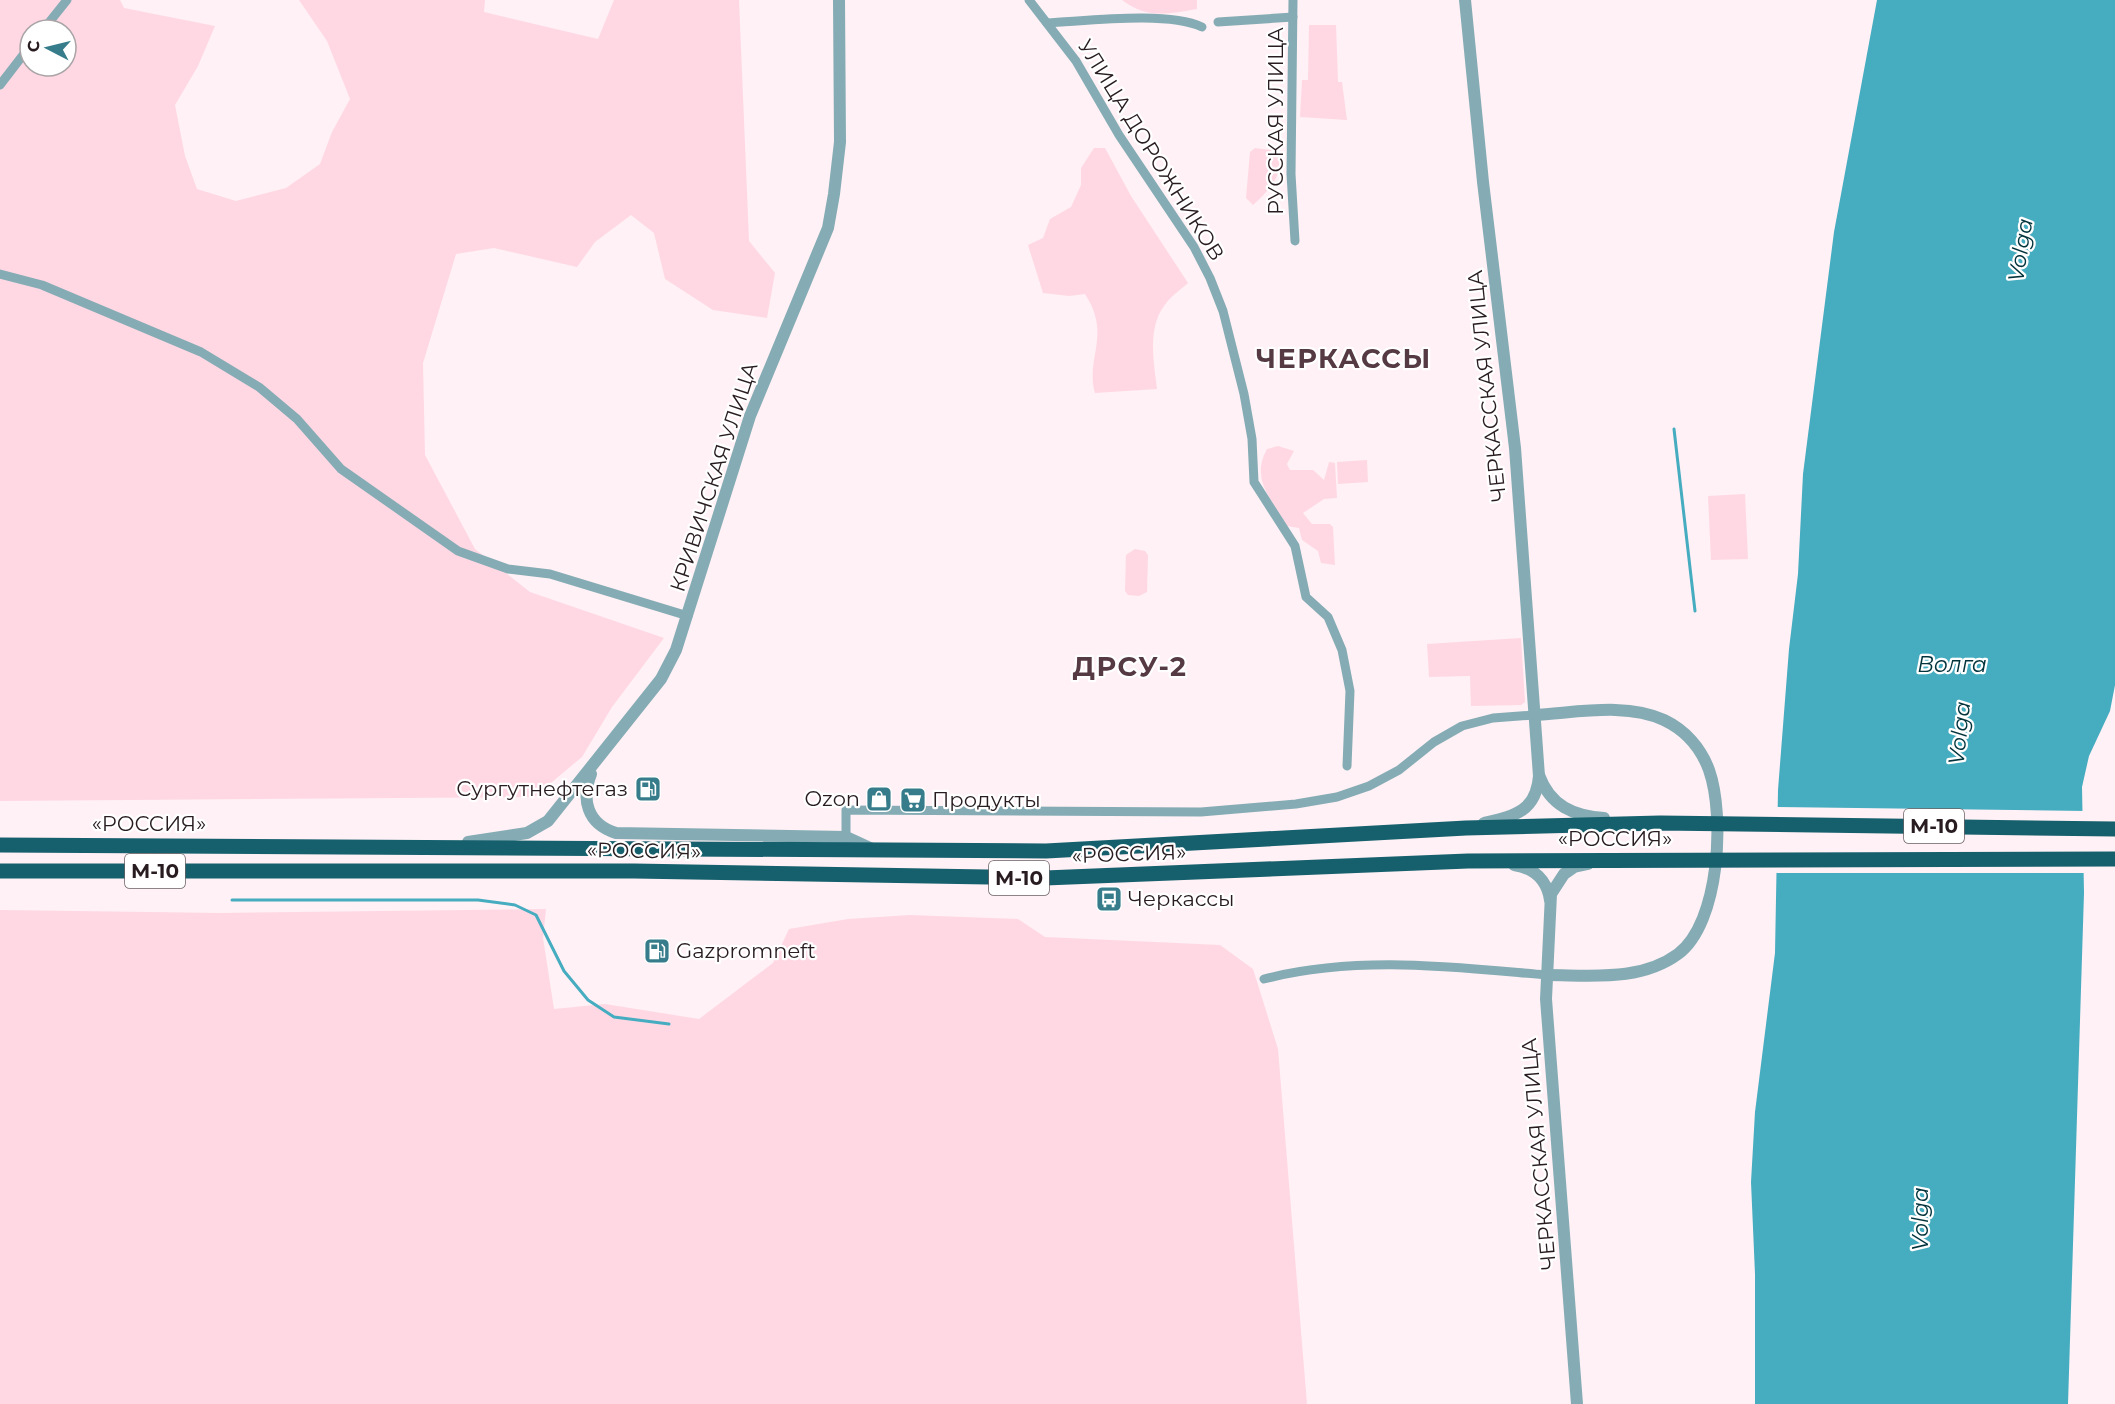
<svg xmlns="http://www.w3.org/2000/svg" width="2115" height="1404" font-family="Montserrat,sans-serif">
<rect width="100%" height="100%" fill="#fff1f5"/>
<g fill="#ffd8e4" fill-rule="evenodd">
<path d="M0,0H120L124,8L215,26L198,66L175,105L185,156L197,189L236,201L286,188L320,164L332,132L350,99L327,41L299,0H485L484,12L598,39L614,0H739L749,241L775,273L767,318L713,310L665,279L654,233L631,215L595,242L577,267L494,248L456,254L423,363L425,455L475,549L530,592L664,638L612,707L582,757L534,797L0,801ZM30,30H66V66H30Z"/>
<path d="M1122,0H1197V9C1167,14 1147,19 1122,0Z"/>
<polygon points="1309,25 1336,25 1338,82 1342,82 1347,120 1300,117 1302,80 1308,80"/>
<path d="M1094,148H1105L1131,196L1188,283C1180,290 1170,297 1164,306C1147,329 1154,363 1157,389L1095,393C1085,358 1112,335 1085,294L1069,296L1043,293L1028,245L1043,238L1050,219L1071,207L1081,185V168Z"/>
<path d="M1255,148L1279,151C1285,173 1269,191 1253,205L1246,198L1250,152Z"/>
<path d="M1278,446L1294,451L1287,464L1290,470H1313L1324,480L1329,462L1335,463L1337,498L1324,499L1303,513L1312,524H1330L1333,527L1335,565L1321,563L1318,551L1302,540L1299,528L1287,526C1272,499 1250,480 1267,449Z"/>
<polygon points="1367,460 1368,482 1338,484 1337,462"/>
<polygon points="1745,494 1748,559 1711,560 1708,496"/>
<polygon points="1135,549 1145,551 1148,555 1147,592 1139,596 1128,595 1125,591 1126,555"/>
<polygon points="1521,638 1525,702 1521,705 1471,706 1470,676 1429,677 1427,644"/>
<polygon points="546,909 543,938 554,1009 605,1004 699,1019 773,963 789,929 848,919 910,915 1018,919 1045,937 1220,945 1253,969 1278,1049 1307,1404 0,1404 0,910 221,913"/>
</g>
<polygon fill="#46acc0" points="1877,0 2115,0 2115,685 2110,711 2089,756 2082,787 2084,893 2068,1404 1755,1404 1755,1274 1751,1182 1755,1112 1775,953 1778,790 1789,649 1798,574 1803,474 1834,232"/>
<polygon fill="#fff1f5" points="1775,807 2086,811 2086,873 1773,873"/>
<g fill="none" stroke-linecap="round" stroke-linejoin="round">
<g stroke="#46acc0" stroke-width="3">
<polyline points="1674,429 1695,611"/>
<polyline points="232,900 478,900 515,905 536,915 564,971 588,1000 614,1017 669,1024"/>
</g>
<g stroke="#85acb4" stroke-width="9">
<polyline points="1029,0 1076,61 1119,135 1194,247 1210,278 1223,311 1244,394 1252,439 1254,482 1295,546 1306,597 1328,617 1342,650 1350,691 1347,766"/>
<polyline points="1293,0 1291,174 1295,241"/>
<polyline points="1218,22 1293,17"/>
<path d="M1047,23C1088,21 1167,11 1202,27"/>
<polyline points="43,30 67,0"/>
<polyline points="0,85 30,46"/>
<polyline points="0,274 42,285 201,352 259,387 297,419 341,469 458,551 508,569 550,574 688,616"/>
<polyline points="846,837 846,810 1201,812 1296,804 1337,797 1369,786 1399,770 1434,742 1462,726 1493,718 1534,715"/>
<path d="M1264,979C1357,955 1452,967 1546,975"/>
</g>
<g stroke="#85acb4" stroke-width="12">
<path d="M1465,0L1483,182L1515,448L1539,776C1536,812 1514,816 1484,823"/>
<path d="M1534,715C1575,713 1626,702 1664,720C1685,730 1701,748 1709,770C1725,815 1720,923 1678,954C1640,982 1591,975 1546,975"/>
<path d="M591,774C581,799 587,824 616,833L846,837L870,848"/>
<path d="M1539,775C1550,806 1574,816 1604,818"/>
<polyline points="468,842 527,833 548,821 661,679 676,650 750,416 828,228 834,194 840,142 839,0"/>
<path d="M1514,865C1534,868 1547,880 1550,900"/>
<polyline points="1577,1404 1546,999 1551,894 1564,874 1574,867 1588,864"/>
</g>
<g stroke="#16606d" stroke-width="15">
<polyline points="0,845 1046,851 1466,828 1660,823 2115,829"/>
<polyline points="0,871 634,871 1045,878 1468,861 2115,859"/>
</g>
</g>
<defs>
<symbol id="fuel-square" viewBox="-11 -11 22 22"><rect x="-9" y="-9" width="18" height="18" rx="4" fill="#377c8a" stroke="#fff"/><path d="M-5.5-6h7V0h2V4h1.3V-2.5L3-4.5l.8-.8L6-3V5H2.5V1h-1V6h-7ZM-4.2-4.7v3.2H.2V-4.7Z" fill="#fff"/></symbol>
<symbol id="shop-square" viewBox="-11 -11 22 22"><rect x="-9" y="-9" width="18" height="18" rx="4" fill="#377c8a" stroke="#fff"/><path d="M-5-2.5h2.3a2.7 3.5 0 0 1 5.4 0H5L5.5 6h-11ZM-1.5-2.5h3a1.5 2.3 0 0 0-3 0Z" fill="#fff"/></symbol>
<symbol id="supermarket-square" viewBox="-11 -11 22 22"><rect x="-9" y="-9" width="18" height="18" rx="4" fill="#377c8a" stroke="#fff"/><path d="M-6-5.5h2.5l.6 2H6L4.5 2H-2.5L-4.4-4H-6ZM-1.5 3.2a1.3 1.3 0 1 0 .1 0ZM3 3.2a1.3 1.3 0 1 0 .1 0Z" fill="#fff"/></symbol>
<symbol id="bus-square" viewBox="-11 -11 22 22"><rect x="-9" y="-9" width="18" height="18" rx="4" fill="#377c8a" stroke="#fff"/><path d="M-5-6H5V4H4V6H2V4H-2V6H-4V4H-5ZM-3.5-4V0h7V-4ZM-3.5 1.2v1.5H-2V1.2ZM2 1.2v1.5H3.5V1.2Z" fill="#fff"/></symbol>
</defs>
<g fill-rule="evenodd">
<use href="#fuel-square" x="633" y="774" width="30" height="30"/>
<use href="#shop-square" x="864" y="784" width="30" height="30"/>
<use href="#supermarket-square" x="898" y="785" width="30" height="30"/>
<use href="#bus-square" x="1094" y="884" width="30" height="30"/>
<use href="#fuel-square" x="642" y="936" width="30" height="30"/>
</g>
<g text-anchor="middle" stroke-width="4.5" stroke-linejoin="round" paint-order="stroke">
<g fill="#fff" stroke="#686063" stroke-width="1.5">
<rect x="1904" y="809" width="60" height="34" rx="4.5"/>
<rect x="125" y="854" width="60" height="34" rx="4.5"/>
<rect x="989" y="861" width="60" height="34" rx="4.5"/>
</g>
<g font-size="20" font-weight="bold" fill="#281c20">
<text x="1934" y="833">М-10</text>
<text x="155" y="878">М-10</text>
<text x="1019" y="885">М-10</text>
</g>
<g font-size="21" fill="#281c20" stroke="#fff">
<text transform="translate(1276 121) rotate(-90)" y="7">РУССКАЯ УЛИЦА</text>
<text transform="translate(1151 150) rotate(58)" y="7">УЛИЦА ДОРОЖНИКОВ</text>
<text transform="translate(1487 386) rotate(-96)" y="7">ЧЕРКАССКАЯ УЛИЦА</text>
<text transform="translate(714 477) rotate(-72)" y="7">КРИВИЧСКАЯ УЛИЦА</text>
<text x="149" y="831">«РОССИЯ»</text>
<text x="1615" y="846">«РОССИЯ»</text>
<text transform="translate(644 851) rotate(1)" y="7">«РОССИЯ»</text>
<text transform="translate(1129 854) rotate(-2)" y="7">«РОССИЯ»</text>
<text transform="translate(1539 1154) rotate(-95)" y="7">ЧЕРКАССКАЯ УЛИЦА</text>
</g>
<g font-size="21" fill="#281c20" stroke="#fff" text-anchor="start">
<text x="628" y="796" text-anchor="end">Сургутнефтегаз</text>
<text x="860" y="806" text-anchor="end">Ozon</text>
<text x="932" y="807">Продукты</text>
<text x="1128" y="906">Черкассы</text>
<text x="676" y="958">Gazpromneft</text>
</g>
<g font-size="22" font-style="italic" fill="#01333c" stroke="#fff">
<text transform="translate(2020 250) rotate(-81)" y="8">Volga</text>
<text x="1952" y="672">Волга</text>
<text transform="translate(1959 733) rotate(-84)" y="8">Volga</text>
<text transform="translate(1920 1219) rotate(-90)" y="8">Volga</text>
</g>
<g font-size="27" font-weight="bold" letter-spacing="1.5" fill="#553943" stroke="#fff">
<text x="1344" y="368">ЧЕРКАССЫ</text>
<text x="1130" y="676">ДРСУ-2</text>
</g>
</g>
<g transform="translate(48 48) rotate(277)"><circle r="28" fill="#ffffff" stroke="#a9a4a6" stroke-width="1.5"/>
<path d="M0-4.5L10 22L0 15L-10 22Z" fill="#377c8a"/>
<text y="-9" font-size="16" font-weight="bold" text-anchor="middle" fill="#281c20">С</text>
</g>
</svg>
